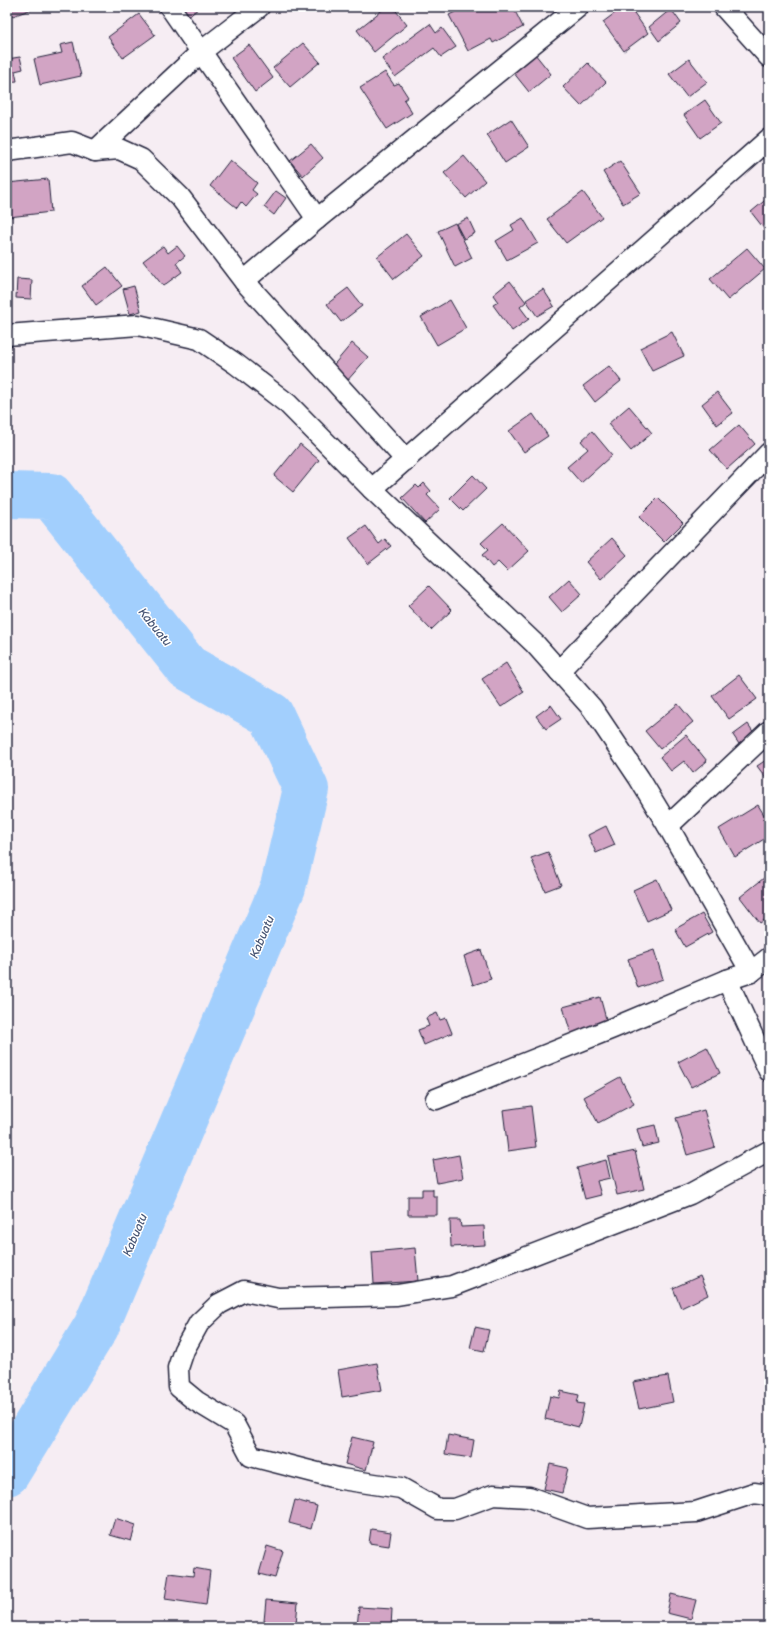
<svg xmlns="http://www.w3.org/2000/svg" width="776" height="1634" font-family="'Balsamiq Sans',sans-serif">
<rect width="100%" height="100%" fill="#f6edf3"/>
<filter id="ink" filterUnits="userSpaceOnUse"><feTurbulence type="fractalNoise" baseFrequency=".025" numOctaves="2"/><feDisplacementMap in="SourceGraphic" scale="8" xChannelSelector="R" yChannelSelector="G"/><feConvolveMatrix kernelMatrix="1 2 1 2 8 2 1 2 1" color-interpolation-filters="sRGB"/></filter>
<g filter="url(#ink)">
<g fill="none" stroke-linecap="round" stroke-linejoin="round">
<polyline stroke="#a2cffd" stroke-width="46" points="7,495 51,496 187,667 271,715 306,789 283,887 96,1327 7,1473"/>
</g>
<g fill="#d2a4c4" stroke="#22223b">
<polygon points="7,7 38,7 7,18"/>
<polygon points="175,7 200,7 185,20"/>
<polygon points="386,7 393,7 407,25 374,52 357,30"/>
<polygon points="465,7 513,7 523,27 493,43 491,39 468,51 449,15"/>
<polygon points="623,7 630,7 648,33 624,51 603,22"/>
<polygon points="671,9 681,23 659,41 649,27"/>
<polygon points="139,14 155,35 123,58 108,37"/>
<polygon points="430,24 436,33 442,28 456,47 441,57 434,48 395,77 382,59"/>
<polygon points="73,42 81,76 40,85 34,59 62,53 60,45"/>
<polygon points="303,43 320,62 290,87 273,68"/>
<polygon points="249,45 273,78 255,92 231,58"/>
<polygon points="535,54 551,74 529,92 513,72"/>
<polygon points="20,57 23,69 15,71 17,81 7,82 7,59"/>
<polygon points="689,59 707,82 687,97 669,74"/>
<polygon points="588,63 606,82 581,106 563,87"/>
<polygon points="385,72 394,85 399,83 408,97 404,100 412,113 387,129 360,88"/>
<polygon points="705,100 721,123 700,138 684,115"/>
<polygon points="511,119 529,147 505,163 487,135"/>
<polygon points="311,144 323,158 303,176 290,161"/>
<polygon points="464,156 485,181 466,198 444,173"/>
<polygon points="230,160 257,183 252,190 257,194 246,207 241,202 237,208 210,186"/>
<polygon points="620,161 641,193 623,204 603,172"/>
<polygon points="48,179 51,212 9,217 7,183"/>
<polygon points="276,191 286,198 274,215 264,207"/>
<polygon points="583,192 602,217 566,243 547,219"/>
<polygon points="769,197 769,235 751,212"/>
<polygon points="468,218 475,233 464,239 456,224"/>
<polygon points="523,218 538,243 507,260 496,241 514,230 511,225"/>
<polygon points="455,223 472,258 455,267 438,231"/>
<polygon points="406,234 424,256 394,279 377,257"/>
<polygon points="163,246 168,253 177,246 185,256 176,263 182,272 163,286 143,261"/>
<polygon points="747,248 765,269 728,300 710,279"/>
<polygon points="107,267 122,286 96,305 82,286"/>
<polygon points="17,279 32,280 31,299 16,298"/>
<polygon points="510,281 526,302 520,307 529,319 512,331 493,305 498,302 493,295"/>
<polygon points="134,286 141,311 130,314 123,289"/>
<polygon points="348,288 362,306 341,322 327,304"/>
<polygon points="543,289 554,306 537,316 526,300"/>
<polygon points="450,300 466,328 437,345 421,317"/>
<polygon points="672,332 684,356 652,371 640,348"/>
<polygon points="352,343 368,357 346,382 331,368"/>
<polygon points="609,366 621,381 595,402 583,386"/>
<polygon points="717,392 733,413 717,425 702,404"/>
<polygon points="629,406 652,433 631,451 608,424"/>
<polygon points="533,414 548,436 524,452 509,431"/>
<polygon points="739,425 755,444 727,469 710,450"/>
<polygon points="592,431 612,455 581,483 567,467 588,449 581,441"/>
<polygon points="300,444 319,460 293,492 274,476"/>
<polygon points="473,475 486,489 463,511 450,498"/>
<polygon points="424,483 431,491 427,495 440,509 425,523 402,498 416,485 419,488"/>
<polygon points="658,498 683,523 664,542 639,517"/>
<polygon points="503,523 529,551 507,571 498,562 492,567 482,555 488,550 481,543"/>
<polygon points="366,526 379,544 385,539 391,546 368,564 349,538"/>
<polygon points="612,538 627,555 601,579 586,562"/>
<polygon points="569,579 582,594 562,612 549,597"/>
<polygon points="429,586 452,610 431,630 408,606"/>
<polygon points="506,663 524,692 501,707 482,679"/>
<polygon points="739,675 757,699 729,719 712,696"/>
<polygon points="678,704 693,722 660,749 645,731"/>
<polygon points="551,705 561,719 546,729 536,716"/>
<polygon points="748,724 756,736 741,747 733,735"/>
<polygon points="686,735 707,761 693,773 684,761 671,771 660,757"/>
<polygon points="769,758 769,782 757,766"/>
<polygon points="758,805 769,823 769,836 735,857 719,829"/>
<polygon points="606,826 615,845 596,853 588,835"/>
<polygon points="548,852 561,885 545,891 531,858"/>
<polygon points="769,874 769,917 760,923 740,897"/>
<polygon points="657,879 671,910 647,921 633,890"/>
<polygon points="702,914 712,932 685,947 675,929"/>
<polygon points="481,950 491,979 473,985 464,956"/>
<polygon points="654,950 663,979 638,988 628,959"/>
<polygon points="600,997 608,1026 572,1037 563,1007"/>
<polygon points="437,1013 440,1020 446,1018 452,1033 424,1045 418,1030 429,1026 426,1018"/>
<polygon points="707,1047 720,1073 691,1087 678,1062"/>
<polygon points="620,1077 634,1104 598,1123 584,1097"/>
<polygon points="531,1106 536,1147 508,1151 503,1110"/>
<polygon points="704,1110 715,1147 687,1155 676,1118"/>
<polygon points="655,1125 659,1143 642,1147 637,1129"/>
<polygon points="635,1151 644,1189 617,1195 608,1157"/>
<polygon points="459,1155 463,1178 437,1183 433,1160"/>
<polygon points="606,1160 610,1178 597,1181 601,1195 585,1199 577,1168"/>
<polygon points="422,1189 433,1189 433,1196 437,1196 437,1215 408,1215 408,1196 422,1196"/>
<polygon points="450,1220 460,1220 461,1227 484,1226 485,1245 451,1247"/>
<polygon points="415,1248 418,1281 374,1284 372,1252"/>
<polygon points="700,1276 708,1295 681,1308 673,1288"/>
<polygon points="475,1327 489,1330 484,1351 470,1348"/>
<polygon points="377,1363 382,1390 342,1397 338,1370"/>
<polygon points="668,1376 673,1402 639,1409 633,1382"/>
<polygon points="561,1391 579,1395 577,1403 584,1404 579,1427 545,1419 550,1396 559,1398"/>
<polygon points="448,1435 474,1440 471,1458 445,1454"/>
<polygon points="352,1437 373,1442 366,1470 345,1464"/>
<polygon points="550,1464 568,1468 562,1493 544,1489"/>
<polygon points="295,1500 317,1506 311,1529 289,1523"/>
<polygon points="115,1518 136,1525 131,1541 110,1535"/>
<polygon points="371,1529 391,1532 389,1546 369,1543"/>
<polygon points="267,1546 283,1551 275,1578 259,1574"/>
<polygon points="194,1568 210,1571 206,1605 165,1599 169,1573 193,1576"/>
<polygon points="671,1594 696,1600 691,1619 667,1613"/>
<polygon points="266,1600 298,1603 296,1624 287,1623 287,1627 267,1627 268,1622 264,1621"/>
<polygon points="359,1607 392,1609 391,1627 357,1627"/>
</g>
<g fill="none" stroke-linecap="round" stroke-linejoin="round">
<defs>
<g id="minor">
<polyline points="170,7 317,219"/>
<polyline points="724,7 769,57"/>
<polyline points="7,151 72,142 95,151 119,149 141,159 180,197 244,281 406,460"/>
<polyline points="95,151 202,51 259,7"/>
<polyline points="244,281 317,219 578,7"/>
<polyline points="7,335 138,325 199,339 236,364 288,404 372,489 535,644 592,708 639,778 668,826 751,972"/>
<polyline points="372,489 769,139"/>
<polyline points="559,671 769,453"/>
<polyline points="668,826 769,731"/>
<polyline points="727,980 769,1071"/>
<polyline points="436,1099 613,1028 727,980 751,972 769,958"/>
<polyline points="769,1151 690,1194 452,1286 397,1295 325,1297 278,1298 244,1291 219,1304 199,1323 184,1350 178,1368 179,1387 196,1401 234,1424 251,1456 341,1479 401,1488 438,1509 455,1509 493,1495 529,1497 587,1518 696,1512 754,1493 769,1495"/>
</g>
</defs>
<use href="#minor" stroke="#22223b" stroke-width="23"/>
<use href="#minor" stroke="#fff" stroke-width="20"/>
</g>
</g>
<g text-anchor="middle" stroke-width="3" stroke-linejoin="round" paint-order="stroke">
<g font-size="12" font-style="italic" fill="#485675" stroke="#fff">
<text transform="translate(155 627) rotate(51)" y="4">Kabuatu</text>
<text transform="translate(262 937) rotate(-67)" y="4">Kabuatu</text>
<text transform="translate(135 1235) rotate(-67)" y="4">Kabuatu</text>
</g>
</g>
<rect width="776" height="1634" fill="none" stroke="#fff" stroke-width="24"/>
<rect x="12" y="12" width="752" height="1610" fill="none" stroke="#22223b" stroke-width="1.5" filter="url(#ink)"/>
</svg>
